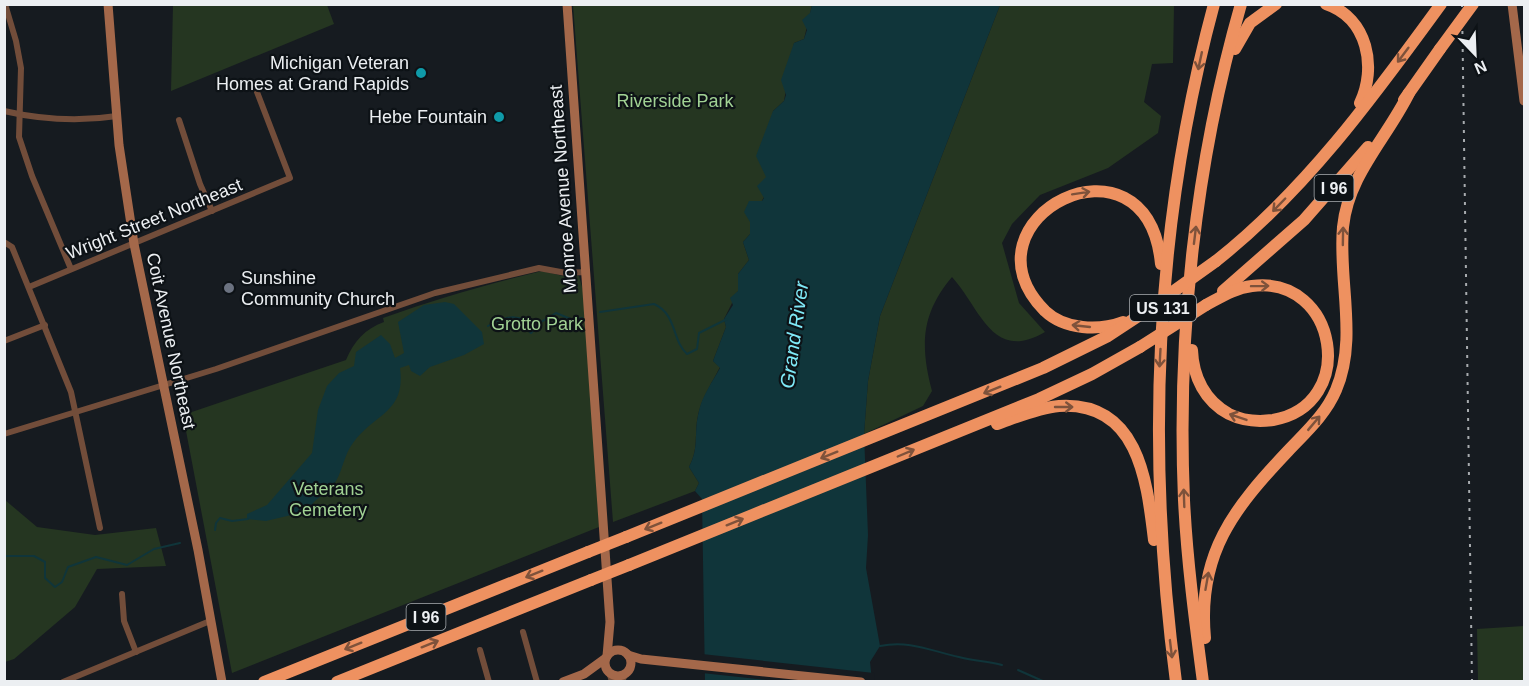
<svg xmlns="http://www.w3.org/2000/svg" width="1529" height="686" font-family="Helvetica,sans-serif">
<rect width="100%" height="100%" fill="#161b20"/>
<g fill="#253621">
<polygon points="173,5 327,5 334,24 171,91"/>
<path d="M573,5H812L804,39L794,43L784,101L773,111L764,197L750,222V234L743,242L749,260L738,274V291L724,319L726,327L713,361L720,367C713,381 703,396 699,411C693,434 700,446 689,467L699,483L695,491L613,522Z"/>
<path d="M1000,5H1174L1173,63L1152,64L1144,102L1161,116L1158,133L1108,168L1040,195L1012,224L1002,243L1019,303L1045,332C992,363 981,309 952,277C921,314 920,345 932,391L923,406L864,434L868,381L880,316Z"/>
<path d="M542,271L563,276H579L585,297L599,527L232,673L183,415L346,360C354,341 365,329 384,322L383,318C436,299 487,284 542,271Z"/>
<polygon points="5,500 37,527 95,535 156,528 166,566 97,569 75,607 14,659 5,662"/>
<polygon points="1524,626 1524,681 1478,681 1477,629"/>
</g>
<g fill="#10353a">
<path d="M812,5H1000L880,316L868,381L864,434L868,535L866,568L880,646L870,662L872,681H705L702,499L695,491L699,483L689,467C700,446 693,434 699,411C702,396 713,381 720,368L713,361L726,327L724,319L733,305L730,298L738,291V274L749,260L743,242L750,234V222L744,212L749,201H762L764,198L757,186L766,177L756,156L773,111L784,101L786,95L781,80L794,43L804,39L807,30L802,20L810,13Z"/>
<path d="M445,302L454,304L482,332L484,344L464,355L430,367L420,376L411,371L409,365L400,368C406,413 375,413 353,443C344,455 343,469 336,481C328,495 314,497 308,511L266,521L247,519V514L267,505L312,453L318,410L327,386L339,373L354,366L356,352L381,335L390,344L395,358L404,353L398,322L424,305Z"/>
</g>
<polygon fill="#161b20" points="702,654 874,673 875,682 775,681 702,673"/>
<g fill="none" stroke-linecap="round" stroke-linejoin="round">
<g stroke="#10353a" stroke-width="2">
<path d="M600,312L654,304C677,314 672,341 687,354L697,349L699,333L727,319"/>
<path d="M488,326C500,319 512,314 524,320L527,329L531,333L541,322L556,313L573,320L582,318"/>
<polyline points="215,530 216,523 220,518 232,521 248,519"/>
<polyline points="4,556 34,556 45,562 45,578 55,587 62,582 68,567 96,557 127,565 154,549 180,543"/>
<path d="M880,646C910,640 931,651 959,657C973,661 988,661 1002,665"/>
<polyline points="1018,670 1045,682"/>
</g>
<g stroke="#724d3a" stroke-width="6">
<polyline points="5,4 16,41 21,68 19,137 32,176 71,269"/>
<path d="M4,111C43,120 78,122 117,116"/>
<polyline points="179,120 200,184 212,211"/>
<polyline points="4,242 12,247 71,392 100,528"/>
<polyline points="29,287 290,178 257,92"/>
<polyline points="4,341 45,325"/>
<polyline points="4,434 216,369 435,293 539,268 566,273 586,272"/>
<polyline points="122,594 124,621 136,652"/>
<polyline points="523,632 537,682"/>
<polyline points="480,650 489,682"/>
<polyline points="610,675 612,682"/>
<polyline points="63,682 210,621"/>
<polyline points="621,682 626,674"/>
</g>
<g stroke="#a4684a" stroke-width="9">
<polyline points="108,4 119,145 134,244 198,550 222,682"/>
<polyline points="567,4 610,622 607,656"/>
<polyline points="1512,4 1524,101"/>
<circle cx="618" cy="663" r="13"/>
<polyline points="628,655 641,659 861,682"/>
<polyline points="563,682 584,674 606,658"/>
</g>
<g stroke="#ee9160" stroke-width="12">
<path d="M1326,4C1368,18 1377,68 1360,103"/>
<polyline points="1235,49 1250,23 1276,4"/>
<polyline points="1404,100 1440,49"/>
<path d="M1216,261C1306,190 1374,96 1441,4"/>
<polyline points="1223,291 1304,220 1368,147"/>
<path d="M1123,322C1099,331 1065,330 1045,311C954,219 1147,120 1161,264"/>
<path d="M1192,350C1193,377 1205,401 1229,414C1243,421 1258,422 1273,420C1359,405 1338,275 1252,286C1235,288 1221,297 1206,305"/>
<path d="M997,424C1017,417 1038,408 1059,406C1139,401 1147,482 1154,540"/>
<polyline points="626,537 1043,368 1108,336 1146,311"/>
<polyline points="629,565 1039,399 1092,374 1140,347"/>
<path d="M1205,638C1197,554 1234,508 1288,451C1306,432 1326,414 1336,390C1358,339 1338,280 1343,227C1348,175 1387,138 1409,93"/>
<polyline points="264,682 588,552"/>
<polyline points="337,682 591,580"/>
<path d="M1176,682C1146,455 1154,226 1214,4"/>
<path d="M1203,682C1195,621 1187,561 1184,500C1177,335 1195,164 1241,4"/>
</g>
<polyline stroke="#a8acaf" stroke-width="2" stroke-dasharray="3 6" stroke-linecap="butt" points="1462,4 1472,682"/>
<g stroke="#ee9160" stroke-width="12">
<polyline points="1440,49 1473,4"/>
<polyline points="1146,311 1216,261"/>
<polyline points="1140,347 1206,305"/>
<polyline points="588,552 626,537"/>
<polyline points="591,580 629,565"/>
</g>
</g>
<defs><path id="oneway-shaft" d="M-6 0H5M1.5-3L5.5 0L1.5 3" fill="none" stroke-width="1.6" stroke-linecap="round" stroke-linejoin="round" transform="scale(1.5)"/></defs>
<g stroke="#7e523b">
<use href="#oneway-shaft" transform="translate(1403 55) rotate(127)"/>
<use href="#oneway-shaft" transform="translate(1200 61) rotate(102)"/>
<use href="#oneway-shaft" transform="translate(1081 193) rotate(-9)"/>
<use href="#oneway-shaft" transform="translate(1279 205) rotate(134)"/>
<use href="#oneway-shaft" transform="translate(1195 235) rotate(-83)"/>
<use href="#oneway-shaft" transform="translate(1343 236) rotate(-89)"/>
<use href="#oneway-shaft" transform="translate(1260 286) rotate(-1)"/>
<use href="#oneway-shaft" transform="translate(1081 326) rotate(-174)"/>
<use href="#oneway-shaft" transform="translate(1160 358) rotate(93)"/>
<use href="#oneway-shaft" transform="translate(992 390) rotate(158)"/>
<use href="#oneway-shaft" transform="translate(1064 407)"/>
<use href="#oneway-shaft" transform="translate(1238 417) rotate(-161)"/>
<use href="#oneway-shaft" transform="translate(1314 423) rotate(-50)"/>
<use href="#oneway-shaft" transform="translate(906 453) rotate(-23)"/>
<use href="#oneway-shaft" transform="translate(829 455) rotate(158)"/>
<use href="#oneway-shaft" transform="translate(1184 498) rotate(-92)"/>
<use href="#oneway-shaft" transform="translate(735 522) rotate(-22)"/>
<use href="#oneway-shaft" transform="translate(653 526) rotate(158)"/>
<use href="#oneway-shaft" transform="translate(534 574) rotate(158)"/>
<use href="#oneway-shaft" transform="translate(1207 581) rotate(-80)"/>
<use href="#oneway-shaft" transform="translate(430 644) rotate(-22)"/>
<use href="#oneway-shaft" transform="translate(353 646) rotate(158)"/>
<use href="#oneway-shaft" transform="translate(1171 649) rotate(83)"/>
</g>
<g fill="#0f9aa8" stroke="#0d1216" stroke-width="2">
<circle cx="421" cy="73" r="6"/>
<circle cx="499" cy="117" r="6"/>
</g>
<circle fill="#6b7280" stroke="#0d1216" stroke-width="2" cx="229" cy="288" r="6"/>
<g text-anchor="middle" stroke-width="4.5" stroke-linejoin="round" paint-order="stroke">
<g fill="#0d1216" stroke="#a9adb0" stroke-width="1.5">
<rect x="1314.5" y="175" width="39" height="26" rx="4.5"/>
<rect x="1130" y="295" width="66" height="26" rx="4.5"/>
<rect x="406.5" y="604" width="39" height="26" rx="4.5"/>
</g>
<g font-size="16" font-weight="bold" fill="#eceff2">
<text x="1334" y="194">I 96</text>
<text x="1163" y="314">US 131</text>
<text x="426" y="623">I 96</text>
</g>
<g font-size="18" fill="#eceff2" stroke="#0d1216" text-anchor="end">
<text x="409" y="69">Michigan Veteran<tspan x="409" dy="21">Homes at Grand Rapids</tspan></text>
<text x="487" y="123">Hebe Fountain</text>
<text x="241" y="284" text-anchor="start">Sunshine<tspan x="241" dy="21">Community Church</tspan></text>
</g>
<g font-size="18" fill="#a1d294" stroke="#0d1216">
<text x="675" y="107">Riverside Park</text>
<text x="537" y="330">Grotto Park</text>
<text x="328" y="495">Veterans<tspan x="328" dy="21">Cemetery</tspan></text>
</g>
<g font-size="18" fill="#eceff2" stroke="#0d1216">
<text transform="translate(563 189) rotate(-94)" y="6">Monroe Avenue Northeast</text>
<text transform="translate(154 219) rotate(-22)" y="6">Wright Street Northeast</text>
<text transform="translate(171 341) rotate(78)" y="6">Coit Avenue Northeast</text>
</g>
<g font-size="20" font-style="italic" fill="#7fe9f7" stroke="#0d1216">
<text transform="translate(794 335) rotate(-82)" y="7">Grand River</text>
</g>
</g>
<rect width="1529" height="686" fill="none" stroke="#eceff2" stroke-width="12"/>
<g transform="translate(1475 54) rotate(157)" stroke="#0d1216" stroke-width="4.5" paint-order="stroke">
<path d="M0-4.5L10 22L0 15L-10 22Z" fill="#eceff2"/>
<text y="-9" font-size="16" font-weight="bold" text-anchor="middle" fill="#eceff2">N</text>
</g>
</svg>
